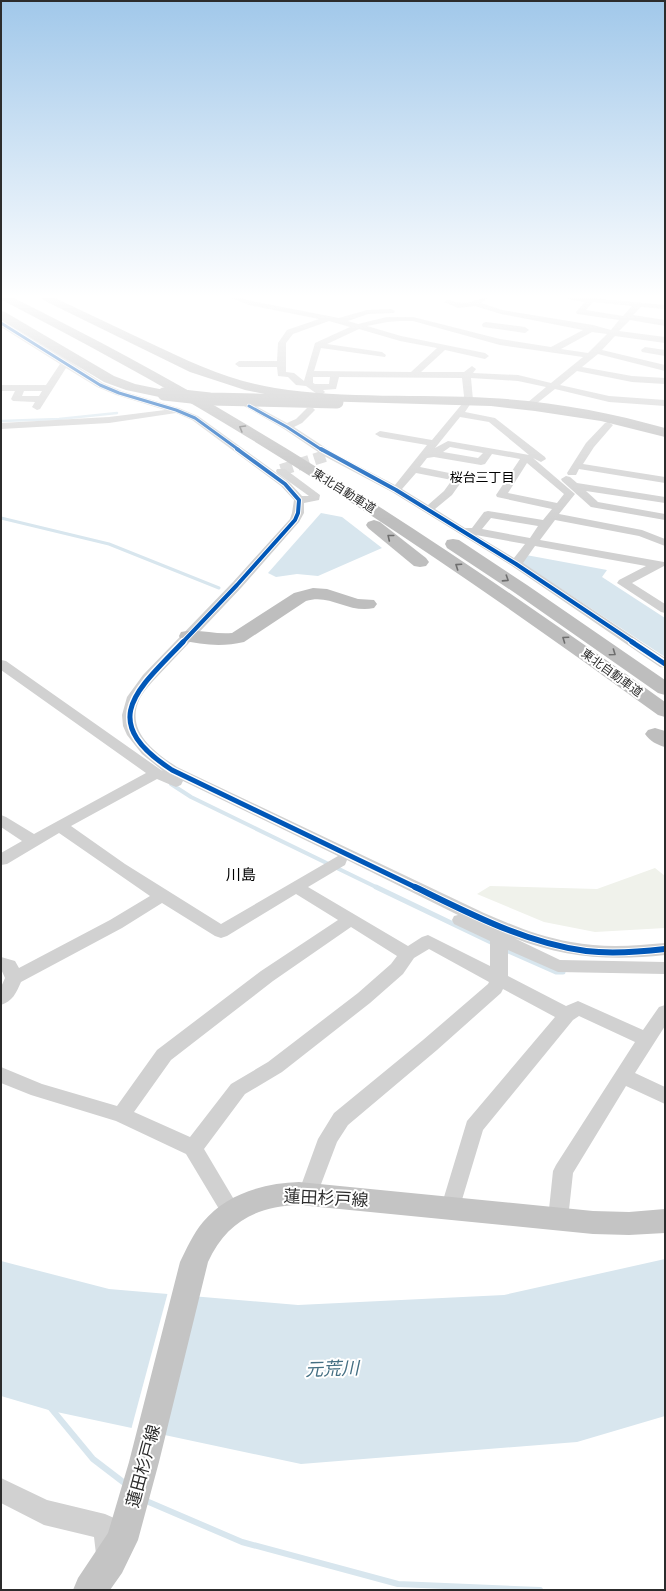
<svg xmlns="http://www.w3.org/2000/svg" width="666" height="1591" font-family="'Public Sans','Noto Sans JP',sans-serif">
<rect width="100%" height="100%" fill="#fff"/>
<polygon fill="#f0f2eb" points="655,868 665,876 665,928 595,932 544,922 477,894 490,886 597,889"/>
<g fill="#d8e6ee">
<polygon points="321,513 342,517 382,548 318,576 297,574 276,577 268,573"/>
<polygon points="526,555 607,570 602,577 665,618 665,657 522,563"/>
<polygon points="665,1259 665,1416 577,1442 301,1464 52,1411 1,1396 1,1261 109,1289 298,1305 504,1295"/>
</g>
<polygon fill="#fff" points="168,1292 176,1293 139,1432 131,1430"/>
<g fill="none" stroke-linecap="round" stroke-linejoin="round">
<polyline stroke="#d8e6ee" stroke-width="2.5" points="1,421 59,419 117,413"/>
<polyline stroke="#d8e6ee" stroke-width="3" points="1,518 109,544 219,588"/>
<polyline stroke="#d8e6ee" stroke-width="4" points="171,784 191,797 378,888"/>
<g stroke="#d8e6ee" stroke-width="5">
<polyline points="376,887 495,944"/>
<polyline points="504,949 556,972 563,972"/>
</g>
<g stroke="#d8e6ee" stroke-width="6">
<polyline points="50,1407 93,1459 127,1485"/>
<polyline points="144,1500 242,1542 398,1584 540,1590"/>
</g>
<polyline stroke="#d5d5d5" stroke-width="12" stroke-dasharray="12 5.5" stroke-linecap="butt" points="281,470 325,456"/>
<g fill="#d1d1d1" fill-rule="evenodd">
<path d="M231,298H241L251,301L339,318L367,310L391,309L395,311L394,313L368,314L348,321L358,324L387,317H413L500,339L551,347L583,330L501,314L475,306L458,308L444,302L448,300C456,302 462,304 471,302C477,300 480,298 487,298L481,303L502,310L593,325L611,330L619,320L577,314L576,312L585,302L572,300L568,298H592L665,305V309L641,307L633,315L665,320V326L630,320L619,331L665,337V343L615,336L602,350L665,365V371L598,354L582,367L632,376L665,378V384L632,382L577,371L560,385L609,396L665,400V406L609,402L555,389L536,404L534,408L531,409L526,406L527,403L546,387L518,381L471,378L473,400L465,412L495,418L545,457L546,459L541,462L533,458L575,494L559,514L642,530L665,539V546L639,536L555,520L540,540L664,562V566L632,583L665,604V613L661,612L617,583L619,580L646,566L535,546L523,563L665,658V668L660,667L512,566L392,492L324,456L284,429L244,406L249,403L252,404L287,423L296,419L307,408H313L315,410L302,423L294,427L332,452L395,485L427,445L380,437L375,434L380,431L432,440L462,404L464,396L462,378L339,377L336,389L323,390L325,392L323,394H317L306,386L296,385L288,377L278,376L277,367H239L235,364L239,361H277L278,343L287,330L319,319L249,305ZM593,302L632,306L623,316L586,310ZM329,321L350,327L315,343L304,381L294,373L286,372V343L293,334ZM400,321H413L500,345L583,357L551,383L518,375L473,373L476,369L472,366L464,372H421L445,350L485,359L489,356L485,353L401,336L367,326L387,322ZM359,329L400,341L437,348L411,372L314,371L321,348L385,357L386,355L382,352L327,344ZM592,332L607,334L588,353L561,349ZM313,377H330L329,384H315L313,383ZM460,417L489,422L529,455L448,441L435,448ZM450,447L483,453L478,458L443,452ZM492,454L520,459L496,495L497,497L552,509L543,520L488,511L484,512L472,528H465L435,509L452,495L464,478L459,475L420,467L427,458L434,457L481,465L485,464ZM527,463L564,494L557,503L508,493ZM416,473L452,480L444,491L428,505L402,489ZM491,518L538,526L530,538L482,529ZM476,535L525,544L514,558Z"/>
<path d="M1,320L68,360L103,383L122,391L179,408L198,416L289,482L302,496H309L277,473L276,471L277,469H285L320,495L319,500L304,503V513L299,522L241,588L153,681C148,687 143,692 140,698C124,730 154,752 177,767L484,913C512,925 540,937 571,942C602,948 634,946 665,943V955C611,961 565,958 514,938L560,960L665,962V974L558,972L508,950V976L566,1006L578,1001L643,1030L659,1007L665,1005V1026L635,1073L665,1087V1104L626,1086L573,1173L568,1219L565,1226L558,1228L551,1226L548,1219L553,1171L556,1165L635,1042L579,1016L573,1020L483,1130L458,1213L451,1216L444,1213L441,1207L467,1121L555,1017L503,989L501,993L437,1050L348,1125L337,1142L315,1200L308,1203L301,1200L298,1194L318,1139L334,1113L423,1040L488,984L489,982L429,949L414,958L403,974L370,1003L282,1072L245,1094L204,1149L242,1213L239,1219L232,1222L225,1219L186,1154L116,1121L31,1095L1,1083V1067L42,1084L117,1106L157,1050L261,971L338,920L296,894L227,936L221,938L215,936L162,903L122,928L21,982C16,993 13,1001 1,1005V987L5,978L1,969V957L15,961L19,968L110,920L150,896L59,833L7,864L1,865V853L22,841L1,827V815L6,817L34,834L146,773L1,670V660L6,661L161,770L163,771L142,754L127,735L123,726L122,715L127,697L143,675L233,582L290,519L292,513L294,500L281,486L192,420L176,413L109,423L1,429V423L109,417L165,410L116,395L97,387L66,368L40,409L37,410L32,407L35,402L13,401L11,399L15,391H1V385H46L60,364L1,327ZM24,391H42L39,396H22ZM157,779L171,785L176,787L181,785L183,781L338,856L221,924L125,864L71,826ZM347,860L458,915L454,916L452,920L454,924L490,941V966L428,935L422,937L408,946L308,887L345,865ZM351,927L397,956L391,964L358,993L268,1062L231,1084L190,1137L134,1112L171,1060L273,981Z"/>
<polygon points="486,322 525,327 529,330 525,333 483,327 482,325 483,323"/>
<polygon points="645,347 665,350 665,356 642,352 641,350"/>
<polygon points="608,422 613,425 594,447 583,464 665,477 665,483 579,469 576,475 568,475 567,473 586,443 605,423"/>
<polygon points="566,476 570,477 577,483 665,497 665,503 586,491 598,502 665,514 665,520 591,507 562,481 561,479"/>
<polygon points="1,1478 47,1500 105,1514 114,1518 118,1527 122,1554 118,1563 109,1567 100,1563 96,1554 94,1537 44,1525 1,1503"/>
</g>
<path fill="#c4c4c4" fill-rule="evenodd" d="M299,1182L593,1211L629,1212L665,1209V1233L629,1235L593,1234L299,1205C257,1206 226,1222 208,1262L159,1462L138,1540L122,1573L110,1590H73L78,1578L108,1533L129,1462L180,1262C187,1248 193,1234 203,1222C226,1194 264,1183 299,1182Z"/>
<g fill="#bebebe" fill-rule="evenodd">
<path d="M1,298H14C92,337 169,378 244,423C389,509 528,604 665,702V717L658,715C520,615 380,517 234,429C159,383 81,341 2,300Z"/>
<path d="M41,298H55C87,313 118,328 150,343C190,362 230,381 275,388C346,399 419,394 490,398C549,401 609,412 665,428V437L601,421L535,411L491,406L316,401L274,396L245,390L190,372L43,300Z"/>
<polygon points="1,311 5,312 114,376 135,384 169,391 171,394 169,397 164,398 126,390 104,382 1,320"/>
<polygon points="374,520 380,522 426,558 429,562 426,566 420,567 414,566 368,528 366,525 368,522"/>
<polygon points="453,539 459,540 527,585 665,680 665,695 658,693 515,593 447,548 445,544 447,540"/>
<path d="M313,588L327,589L358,599L374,600L377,604L374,608C349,614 330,593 306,601L244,642C223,647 202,645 181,640L179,636L181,632C198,628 215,635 232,633L294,593Z"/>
<path d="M655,728L665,731V747C657,745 650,741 645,734L648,730Z"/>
</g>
<polyline stroke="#bebebe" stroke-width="13" points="164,394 210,399 337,402"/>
<defs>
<g id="cycleway-far3">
<polyline points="1,323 100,385 119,393 176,410 195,418 239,450"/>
<polyline points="249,406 287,427 322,450"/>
</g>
<g id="cycleway-far2">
<polyline points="321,449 396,490 516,564 634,643"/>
<polyline points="182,643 237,585 295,520 298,513 299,500 285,484 237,449"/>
</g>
<g id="cycleway-far1">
<path d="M183,642C136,691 97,721 172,770L417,888"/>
<polyline points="632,642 665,664"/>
</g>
<path id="cycleway" d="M415,887C469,913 525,943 586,951C612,954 639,952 665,949"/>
</defs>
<use href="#cycleway-far3" stroke="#fff" stroke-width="4.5"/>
<use href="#cycleway-far2" stroke="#fff" stroke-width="6"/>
<use href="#cycleway-far1" stroke="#fff" stroke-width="8"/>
<use href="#cycleway" stroke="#fff" stroke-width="8"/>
<use href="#cycleway-far3" stroke="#0057b8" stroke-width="3"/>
<use href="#cycleway-far2" stroke="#0057b8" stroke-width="4"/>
<use href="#cycleway-far1" stroke="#0057b8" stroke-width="5"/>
<use href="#cycleway" stroke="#0057b8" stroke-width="6"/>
</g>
<defs><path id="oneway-chevron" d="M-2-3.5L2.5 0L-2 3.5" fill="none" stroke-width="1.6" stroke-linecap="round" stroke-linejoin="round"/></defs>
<g stroke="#6e6e6e">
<use href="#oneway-chevron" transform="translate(242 428) rotate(-149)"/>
<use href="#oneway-chevron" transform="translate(390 537) rotate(-141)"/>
<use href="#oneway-chevron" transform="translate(458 566) rotate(-146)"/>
<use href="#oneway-chevron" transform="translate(506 579) rotate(33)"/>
<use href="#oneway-chevron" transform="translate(565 639) rotate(-145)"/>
<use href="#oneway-chevron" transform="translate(613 653) rotate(35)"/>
</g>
<linearGradient id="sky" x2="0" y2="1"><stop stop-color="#a1c8ea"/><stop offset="0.57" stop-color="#fff"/><stop offset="1" stop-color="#fff" stop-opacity="0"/></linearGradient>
<rect width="666" height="520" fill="url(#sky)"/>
<g text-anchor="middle" stroke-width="4" stroke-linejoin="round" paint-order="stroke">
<g font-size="12" fill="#2c2c2c" stroke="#fff">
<text transform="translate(344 491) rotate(32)" y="4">東北自動車道</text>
<text transform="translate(612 673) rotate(36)" y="4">東北自動車道</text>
</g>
<g font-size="13" fill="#000" stroke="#fff">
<text x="482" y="482">桜台三丁目</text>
</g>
<g font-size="15" fill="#000" stroke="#fff">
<text x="241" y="880">川島</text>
</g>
<g font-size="17" fill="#2c2c2c" stroke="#fff">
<text transform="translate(326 1198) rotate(3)" y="6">蓮田杉戸線</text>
<text transform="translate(143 1466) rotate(-75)" y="6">蓮田杉戸線</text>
</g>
<g font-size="18" font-style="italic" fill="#446f83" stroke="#fff">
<text transform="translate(332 1369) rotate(-2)" y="6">元荒川</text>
</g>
</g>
<rect width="666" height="1591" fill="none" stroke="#2c2c2c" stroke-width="4"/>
</svg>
